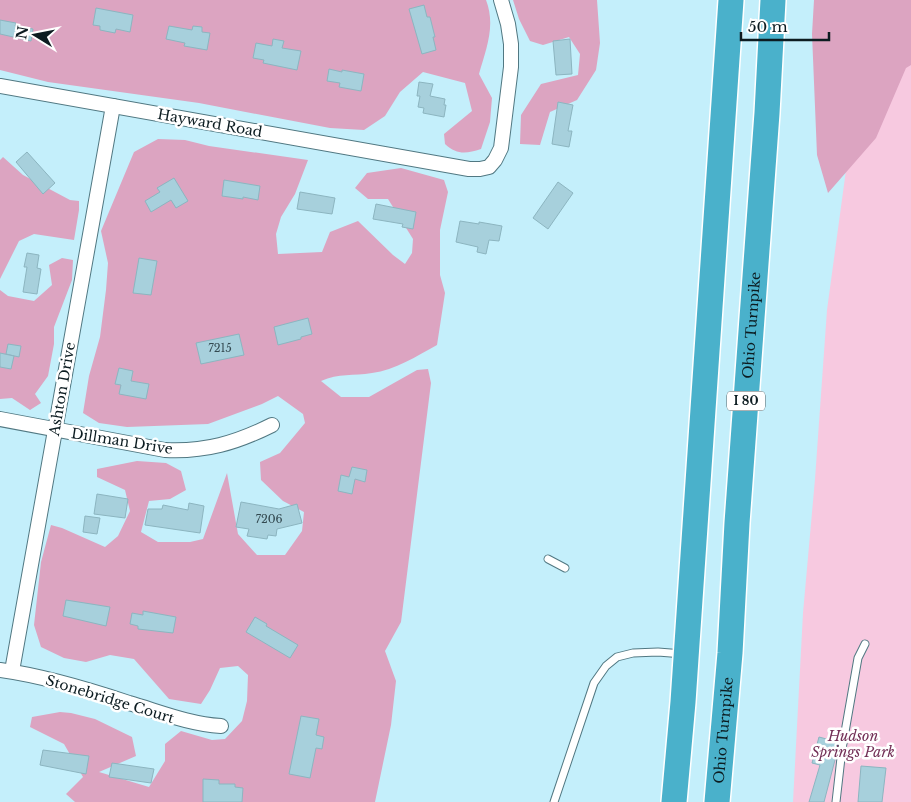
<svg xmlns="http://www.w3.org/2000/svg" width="911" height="802" font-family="'Libre Baskerville',serif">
<rect width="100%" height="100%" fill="#c4effb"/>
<polygon fill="#f7c9e0" points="911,0 911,802 793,802 803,613 815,479 827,310 857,89"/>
<g fill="#dca4c1">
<path d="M0,0H486C496,26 486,49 479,74L492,98L490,122L481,149C466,154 457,155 445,144L444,134L472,111L465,83L423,72L400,92L385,116L364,130L330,128L199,103L48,82L0,70Z"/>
<polygon points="513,0 597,0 600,43 596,70 577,100 550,112 540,145 520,144 521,115 541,84 578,75 580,54 569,37 543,45 530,41 519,19"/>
<polygon points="814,0 911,0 911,65 906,68 876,138 828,193 817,155 812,34"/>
<path d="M158,139L185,140L209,146L308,160L295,194L281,217L276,234L278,254L322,252L330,232L358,221L393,255L405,264L412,253L413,239L388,199H368L355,188L367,173L401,168L444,180L448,192L440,230V275L445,293L437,345C417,356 395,370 372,373C353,376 339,373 321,381L341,397H369L417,370L428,369L431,383L401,622L385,651L396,681L391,725L375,802H75L66,794L83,777L64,744L30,727L32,717L60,712L71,713L95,719L132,737L136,756L99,772L149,787L165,761V744L181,731L212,740L225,739L242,721L247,701L248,675L238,666L220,668L210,690L201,704L169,699L134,659L110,655L86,662L64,658L41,647L34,625L41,562L51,525L62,528L105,547L118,536L130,511L125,490L97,477V469L137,461L166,463L181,471L186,490L170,499L149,501L141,532L158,542H190L203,539L227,473L238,534L257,555H285L302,531L304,512L283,501L261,480L260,462L280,453L305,423L303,414L278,396L262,404L208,424L127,427L99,423L83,413L89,376L100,337L106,290L108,263L101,231L134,152Z"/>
<polygon points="3,157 23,175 70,200 79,201 79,210 74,240 34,234 19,241 0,279 0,160"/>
<polygon points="62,258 73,260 72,280 54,327 54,344 48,376 35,394 41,403 30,410 12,398 0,399 0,290 8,296 34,301 52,285 49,265"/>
</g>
<g fill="#a7d0dc" stroke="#8cb5c0">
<polygon points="424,5 427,17 430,17 435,37 433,37 436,50 422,54 409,9"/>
<polygon points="96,8 133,15 130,32 116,29 115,33 100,30 100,26 93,25"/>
<polygon points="0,20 16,23 15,26 33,29 31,41 0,34"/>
<polygon points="169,26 192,30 193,26 202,27 202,32 210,33 207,50 184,46 185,43 166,39"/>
<polygon points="273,39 284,41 282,48 301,51 297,70 263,63 264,60 253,58 256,43 272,46"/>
<polygon points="570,39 572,74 556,75 553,41"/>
<polygon points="329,69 342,72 342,70 364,74 361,91 339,87 340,83 327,81"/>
<polygon points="419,82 433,84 430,96 445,99 444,105 446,105 444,117 423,113 424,108 418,107 420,96 417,96"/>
<polygon points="558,102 573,105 568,131 572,131 569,147 552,144"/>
<polygon points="27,152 55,183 43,194 16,162"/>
<polygon points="174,178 188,201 176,208 171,200 151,212 145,201 160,192 157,188"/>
<polygon points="224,180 260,186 258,200 243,197 243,199 222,196"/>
<polygon points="558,182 573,193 548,229 533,218"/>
<polygon points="300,192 335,198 332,214 297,209"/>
<polygon points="376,204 416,212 413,229 402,227 403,224 373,219"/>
<polygon points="460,221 479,224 479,222 502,226 499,241 489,240 486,254 477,252 478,247 456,242"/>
<polygon points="27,253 39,255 37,268 41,269 37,294 23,292 27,267 24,267"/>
<polygon points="139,258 157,261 151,295 133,293"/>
<polygon points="308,318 312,334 301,337 301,339 278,345 274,327"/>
<polygon points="239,334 244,355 201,364 196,343"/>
<polygon points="8,344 21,346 19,357 6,354"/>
<polygon points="0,353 14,356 11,369 0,367"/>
<polygon points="119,368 133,371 131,381 149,384 146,399 119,394 121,385 115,384"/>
<polygon points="352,467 367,470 365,482 355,479 352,494 338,491 341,475 349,477"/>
<polygon points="97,494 128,499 125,518 94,514"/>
<polygon points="241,502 279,509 297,504 302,523 277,529 276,536 268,535 267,539 247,536 249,529 236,527"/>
<polygon points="189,503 204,506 200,533 145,525 148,509 162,509 163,505 188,510"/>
<polygon points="85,516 100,518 97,534 83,532"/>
<polygon points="66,600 110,607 106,626 63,616"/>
<polygon points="143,611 176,617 173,633 138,629 138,626 130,624 132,613 143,615"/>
<polygon points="255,617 267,624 266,626 298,645 290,658 246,632"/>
<polygon points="301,716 319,719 316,735 324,737 322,749 316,748 310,778 289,774"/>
<polygon points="819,737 838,742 835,760 824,802 809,802 820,765 812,763"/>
<polygon points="43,750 89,756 86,774 40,765"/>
<polygon points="112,763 154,769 151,783 109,777"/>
<polygon points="861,766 886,768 882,802 858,802"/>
<polygon points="203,779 219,780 219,784 235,784 235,787 243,788 242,802 203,802"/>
</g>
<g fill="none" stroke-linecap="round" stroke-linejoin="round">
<defs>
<g id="service">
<polyline points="548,559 565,568"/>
<polyline points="554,802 594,683 606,666 617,657 633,653 658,652 683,654"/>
<polyline points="836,802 842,749 858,658 865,644"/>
</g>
<g id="minor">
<polyline points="0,86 469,169 480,169 489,167 495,160 501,148 511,67 511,44 508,24 501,0"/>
<path d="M0,419L165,450C205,452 236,443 272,425"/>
<path d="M0,670C44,676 87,689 129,703C160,712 189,724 221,726"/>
<polyline points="12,671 113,106"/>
</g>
<g id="motorway">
<polyline points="674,802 683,702 731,0"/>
<path id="s1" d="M717,802L730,653L737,523L767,113L773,0"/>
</g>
</defs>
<use href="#service" stroke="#517882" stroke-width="9"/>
<use href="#minor" stroke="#517882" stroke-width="16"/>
<use href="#motorway" stroke="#fff" stroke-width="28"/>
<use href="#service" stroke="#fff" stroke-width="7"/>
<use href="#minor" stroke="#fff" stroke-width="14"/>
<use href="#motorway" stroke="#4ab1cb" stroke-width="25"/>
</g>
<g text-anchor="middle" stroke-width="5" stroke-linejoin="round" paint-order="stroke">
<g font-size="11" fill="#334950">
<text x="220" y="352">7215</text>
<text x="269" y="523">7206</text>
</g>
<rect fill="#fff" stroke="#556064" stroke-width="1" x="727" y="391.5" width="38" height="19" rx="4"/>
<g font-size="12" font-weight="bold" fill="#0c1c21">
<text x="746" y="405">I 80</text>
</g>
<g font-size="14" fill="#0c1c21" stroke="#fff">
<text transform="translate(210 123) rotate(10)" y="5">Hayward Road</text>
<text dy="5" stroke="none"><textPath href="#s1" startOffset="478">Ohio Turnpike</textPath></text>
<text transform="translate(62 389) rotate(-80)" y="5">Ashton Drive</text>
<text transform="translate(122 441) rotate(9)" y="5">Dillman Drive</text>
<text transform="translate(110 699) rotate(17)" y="5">Stonebridge Court</text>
<text dy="5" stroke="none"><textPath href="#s1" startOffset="72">Ohio Turnpike</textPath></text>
</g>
<g font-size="14" font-style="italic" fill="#733057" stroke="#fff">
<text x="853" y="741">Hudson<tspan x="853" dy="16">Springs Park</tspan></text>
</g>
</g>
<g transform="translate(35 35) rotate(280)" stroke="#ffffff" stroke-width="4" paint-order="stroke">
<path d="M0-4L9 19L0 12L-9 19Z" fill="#0c1c21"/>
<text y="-8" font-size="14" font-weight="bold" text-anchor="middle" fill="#0c1c21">N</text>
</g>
<path d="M741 32v8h88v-8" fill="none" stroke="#0c1c21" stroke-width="2.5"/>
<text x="748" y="32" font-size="15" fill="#0c1c21" stroke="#ffffff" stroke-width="4" paint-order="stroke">50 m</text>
</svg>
